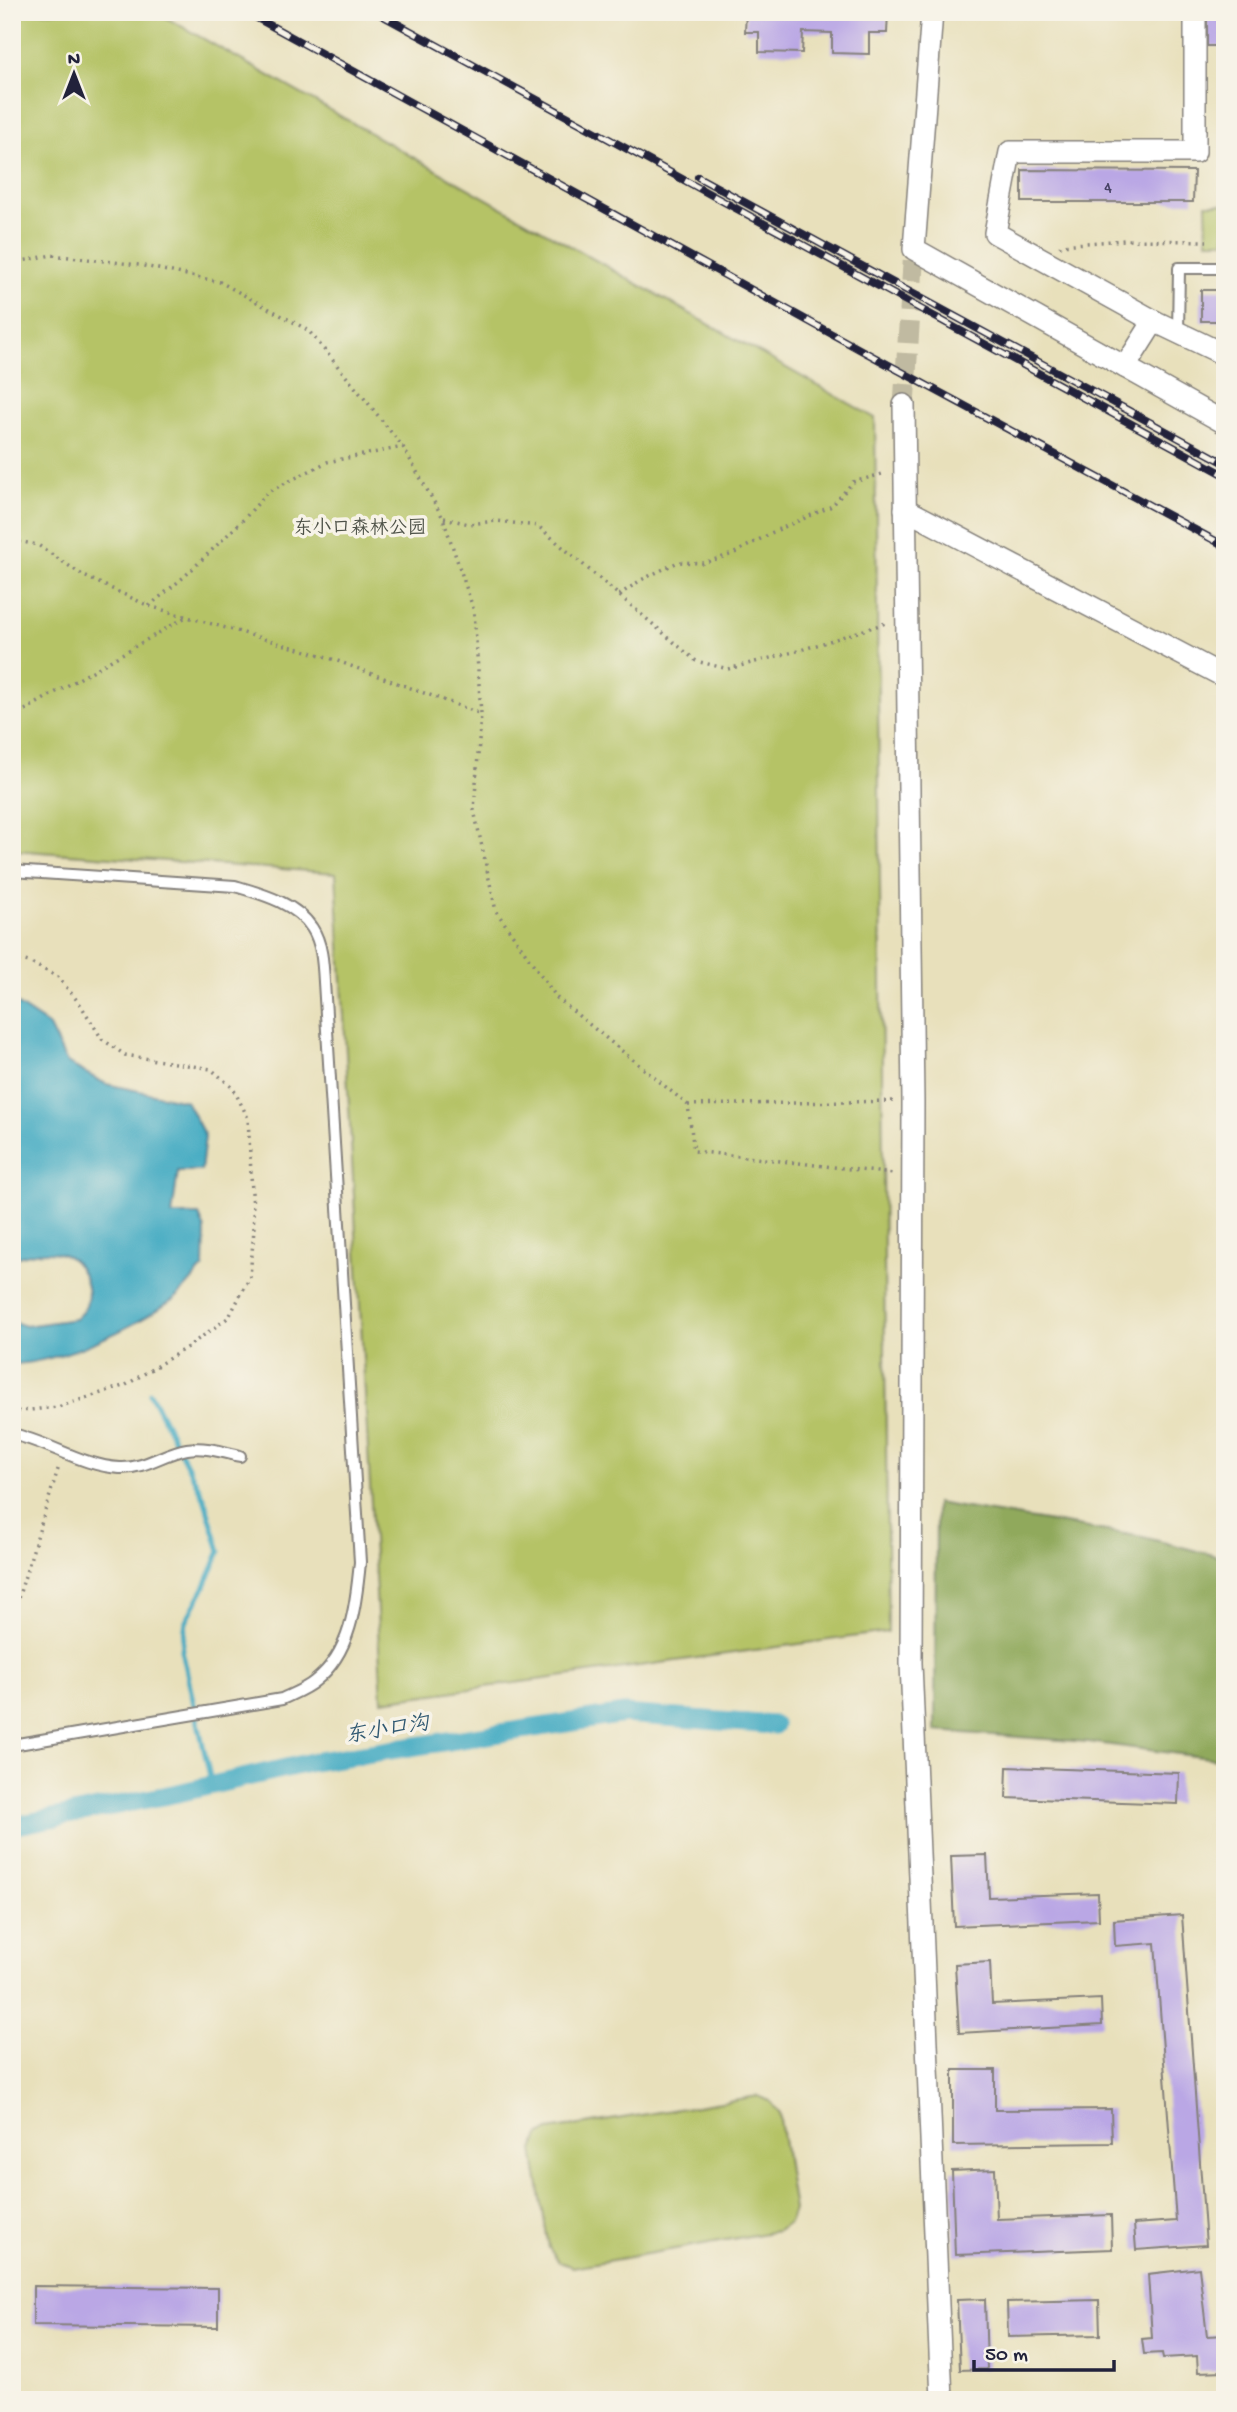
<svg xmlns="http://www.w3.org/2000/svg" width="1237" height="2412" font-family="'Gochi Hand','LXGW WenKai TC',sans-serif">
<rect width="100%" height="100%" fill="#f7f3e8"/>
<filter id="ink" filterUnits="userSpaceOnUse"><feTurbulence type="fractalNoise" baseFrequency=".0143" numOctaves="2"/><feDisplacementMap in="SourceGraphic" scale="14" xChannelSelector="R" yChannelSelector="G"/><feConvolveMatrix kernelMatrix="1 2 1 2 8 2 1 2 1" color-interpolation-filters="sRGB"/></filter>
<filter id="wash" filterUnits="userSpaceOnUse"><feTurbulence type="fractalNoise" baseFrequency=".00686" numOctaves="4" result="noise"/><feDisplacementMap in="SourceGraphic" scale="28" xChannelSelector="R" yChannelSelector="G"/><feGaussianBlur stdDeviation="1.57" result="paint"/><feColorMatrix in="noise" values="0 0 0 0 0 0 0 0 0 0 0 0 0 0 0 0 0 1.4 0 .05"/><feComposite in="paint" operator="in"/></filter>
<g filter="url(#wash)">
<rect width="100%" height="100%" fill="#e8e0bb"/>
<g fill="#b5c366" stroke="#6c7250" stroke-width="2">
<polygon points="12,12 156,12 875,418 888,1632 382,1701 336,873 12,850"/>
<polygon points="1206,204 1225,204 1225,241 1207,241"/>
<polygon points="758,2096 770,2101 779,2113 794,2210 789,2223 777,2231 573,2267 559,2262 549,2248 533,2150 539,2136 549,2130"/>
</g>
<polygon fill="#90a95b" stroke="#59664b" stroke-width="2" points="936,1503 1143,1537 1225,1558 1225,1760 1088,1742 935,1731"/>
<path fill="#42aac2" stroke="#32667e" stroke-width="2" d="M12,1001L48,1025L67,1063L106,1084L186,1101L205,1136L201,1171H178L172,1215H199L205,1229L204,1267C194,1277 185,1290 174,1299C135,1327 60,1363 12,1364V1321L25,1326L75,1319C79,1315 84,1311 86,1306C92,1288 81,1260 62,1254C44,1249 29,1254 12,1259Z"/>
<g fill="none" stroke-linecap="round" stroke-linejoin="round">
<polyline stroke="#42aac2" stroke-width="5" points="150,1393 204,1498 220,1551 205,1586 186,1621 182,1650 212,1786"/>
<polyline stroke="#42aac2" stroke-width="19" points="12,1826 178,1793 312,1762 624,1714 774,1725"/>
</g>
<g id="blocks">
<g fill="#baa7e5">
<polygon points="746,12 888,12 887,33 869,33 869,54 832,53 832,33 803,32 802,53 759,52 759,32 745,32"/>
<rect x="1207" y="14" width="18" height="32"/>
<polygon points="1022,170 1194,171 1193,202 1022,202"/>
<rect x="1201" y="290" width="24" height="31"/>
<polygon points="1007,1767 1179,1773 1178,1804 1006,1798"/>
<polygon points="987,1855 989,1897 1098,1893 1099,1920 954,1926 951,1856"/>
<polygon points="1182,1915 1206,2245 1136,2250 1134,2224 1176,2221 1155,1943 1115,1946 1114,1920"/>
<polygon points="990,1962 992,2004 1101,1999 1102,2025 959,2033 955,1964"/>
<polygon points="953,2070 995,2070 995,2110 1111,2109 1112,2143 953,2145"/>
<polygon points="995,2169 997,2219 1111,2215 1112,2249 955,2255 952,2171"/>
<polygon points="1199,2268 1207,2336 1225,2335 1225,2371 1198,2372 1197,2356 1163,2358 1162,2353 1144,2354 1142,2339 1152,2338 1148,2274"/>
<polygon points="33,2286 218,2288 218,2327 33,2325"/>
<polygon points="985,2299 987,2369 960,2370 957,2300"/>
<polygon points="1099,2300 1100,2335 1008,2337 1007,2302"/>
</g>
</g>
</g>
<g filter="url(#ink)">
<use href="#blocks" fill-opacity="0" stroke="#85817b" stroke-width="2"/>
<g fill="none" stroke-linecap="round" stroke-linejoin="round">
<polyline stroke="#c0baa1" stroke-width="21" stroke-dasharray="21 10" stroke-linecap="butt" points="904,405 914,249"/>
<defs>
<g id="lane">
<polyline points="1178,333 1179,268 1225,268"/>
<path d="M12,871L235,886C262,894 296,903 312,928C322,943 323,964 324,982L360,1562C356,1605 351,1653 315,1681C306,1689 292,1694 282,1699L12,1745"/>
<path d="M12,1434C49,1442 82,1466 120,1468C145,1469 163,1453 187,1449C204,1446 223,1452 240,1456"/>
</g>
<g id="street">
<polyline points="932,12 914,249 1225,423"/>
<polyline points="1154,321 995,233 1010,152 1195,152 1195,12"/>
<polyline points="1125,367 1154,321 1225,355"/>
<polyline points="904,405 913,1101 911,1663 942,2400"/>
<polyline points="905,509 1225,677"/>
</g>
</defs>
<use href="#lane" stroke="#85817b" stroke-width="14"/>
<use href="#street" stroke="#85817b" stroke-width="24"/>
<g stroke="#85817b" stroke-width="3.5" stroke-dasharray="2 5" stroke-linecap="butt">
<polyline points="1060,247 1061,245 1125,240 1207,241"/>
<polyline points="12,263 52,255 139,265 220,282 308,330 368,403 403,447 443,518 474,611 481,714 474,810 496,911 557,998 688,1105 694,1151 894,1174"/>
<polyline points="444,518 469,524 497,521 538,526 696,661 728,669 801,650 889,622"/>
<polyline points="12,540 38,545 84,576 149,606 324,656 481,714"/>
<polyline points="619,595 641,580 678,562 703,563 733,554 773,532 832,506 853,482 886,473"/>
<polyline points="149,606 185,576 244,519 268,492 327,462 403,447"/>
<polyline points="12,715 20,713 186,617"/>
<polyline points="12,958 29,962 58,977 80,1004 102,1039 125,1055 211,1069 233,1088 248,1118 254,1229 250,1277 229,1317 189,1346 126,1385 58,1407 12,1412"/>
<polyline points="688,1105 896,1101"/>
<polyline points="12,1618 59,1466"/>
</g>
<use href="#lane" stroke="#fff" stroke-width="10"/>
<use href="#street" stroke="#fff" stroke-width="21"/>
<defs>
<g id="rail">
<polyline points="246,12 861,350 1225,546"/>
<polyline points="376,12 1225,475"/>
<polyline points="698,177 1225,463"/>
</g>
</defs>
<use href="#rail" stroke="#22223b" stroke-width="8"/>
<use href="#rail" stroke="#f7f3e8" stroke-width="5" stroke-dasharray="16" stroke-linecap="butt"/>
</g>
</g>
<g text-anchor="middle" stroke-width="7" stroke-linejoin="round" paint-order="stroke">
<g font-size="16" fill="#484366">
<text x="1108" y="192">4</text>
</g>
<g font-size="19" fill="#4e5248" stroke="#f7f3e8">
<text x="360" y="533">东小口森林公园</text>
</g>
<g font-size="21" font-style="italic" fill="#2f5871" stroke="#f7f3e8">
<text transform="translate(387 1728) rotate(-9)" y="7">东小口沟</text>
</g>
</g>
<rect width="1237" height="2412" fill="none" stroke="#f7f3e8" stroke-width="42"/>
<g transform="translate(74 74)" stroke="#f7f3e8" stroke-width="5" paint-order="stroke">
<path d="M0-5L12 26L0 18L-12 26Z" fill="#22223b"/>
<text y="-10" font-size="19" font-weight="bold" text-anchor="middle" fill="#22223b">N</text>
</g>
<path d="M974 2360v10h140v-10" fill="none" stroke="#22223b" stroke-width="3.5"/>
<text x="985" y="2360" font-size="21" fill="#22223b" stroke="#f7f3e8" stroke-width="5" paint-order="stroke">50 m</text>
</svg>
